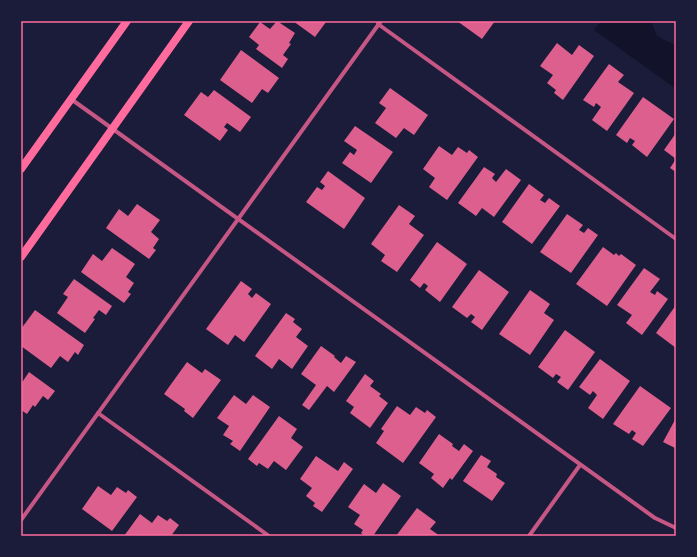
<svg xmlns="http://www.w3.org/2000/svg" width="697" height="557" font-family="Quicksand,sans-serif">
<rect width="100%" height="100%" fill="#1b1b3a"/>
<polygon fill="#12122b" points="601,21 651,21 657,36 676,46 676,89 594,30"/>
<g fill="#dd5f8e">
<polygon points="277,21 295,33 289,43 291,44 283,55 288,59 282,68 256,49 259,45 249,37 260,22 270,29"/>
<polygon points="293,21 325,21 326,22 315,37"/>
<polygon points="457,21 495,21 482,39"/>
<polygon points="557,43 572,55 579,45 594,56 563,100 554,93 556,90 547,83 553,75 540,66"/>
<polygon points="241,50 279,78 268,93 262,89 252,103 220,80"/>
<polygon points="609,64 624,75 618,82 634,93 607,131 592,120 601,107 596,103 594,107 583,100"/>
<polygon points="390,88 428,115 414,135 404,128 396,138 375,123 386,108 379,103"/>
<polygon points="214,90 251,117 240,132 227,123 224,127 228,130 220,141 184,115 201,92 208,97"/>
<polygon points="643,97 674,119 647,157 632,145 635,141 630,138 627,143 616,135"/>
<polygon points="355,126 393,152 371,183 342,163 350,152 354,155 357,150 344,141"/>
<polygon points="676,133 676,172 670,168 676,159 664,150"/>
<polygon points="439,146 452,155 458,147 467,153 469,150 478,157 447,200 429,187 435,178 423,169"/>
<polygon points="484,167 495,174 492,178 496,182 506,169 521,180 494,217 482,208 476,216 458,203"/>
<polygon points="328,171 365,198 344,229 306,202 317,187 322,190 325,186 320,182"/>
<polygon points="529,184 544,195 540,200 545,203 549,198 560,206 532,244 502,222"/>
<polygon points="137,204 160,220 151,232 159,239 153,248 156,250 149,259 106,228 119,209 128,216"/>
<polygon points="399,205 415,216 409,224 424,235 397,272 381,261 385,255 371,244"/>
<polygon points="567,214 583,225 579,230 584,233 588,228 598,235 571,273 540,252"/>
<polygon points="437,242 467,264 440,302 425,290 428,286 424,283 420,288 410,280"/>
<polygon points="603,247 614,255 616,253 619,256 621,254 636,265 607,306 576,284"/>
<polygon points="112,248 135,264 126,277 134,283 128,292 131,294 124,303 81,272 93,254 102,261"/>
<polygon points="644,268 660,279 650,292 655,295 657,291 668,299 642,335 626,323 632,315 617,305"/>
<polygon points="479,270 509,292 482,330 471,322 475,317 471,314 467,318 452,307"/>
<polygon points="74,279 112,306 106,315 99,310 93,318 95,319 85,333 57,313 68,297 63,294"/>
<polygon points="241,281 252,289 248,294 252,298 256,293 271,304 244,342 235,335 228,345 206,329"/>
<polygon points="530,290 550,304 544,313 554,320 530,355 499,334"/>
<polygon points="676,305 676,348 656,333"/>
<polygon points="35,310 84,345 78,355 75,352 68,362 60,356 51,368 21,346 21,329"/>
<polygon points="286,313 295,319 293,322 302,329 296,337 308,346 292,369 279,359 272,369 255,356"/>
<polygon points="565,330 595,352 568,390 557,382 561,377 556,374 553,378 538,367"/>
<polygon points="321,346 335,356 334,357 341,363 346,356 356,362 334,392 327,386 309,410 302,405 316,385 301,374"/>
<polygon points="600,359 630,381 603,419 588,408 597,395 593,391 590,395 579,387"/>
<polygon points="187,362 202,373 205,369 221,380 193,418 184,411 185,409 164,394"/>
<polygon points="29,372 55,391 48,400 43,396 35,407 33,405 27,414 21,410 21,384"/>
<polygon points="365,374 374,381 370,386 381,394 379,396 388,403 370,428 350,413 354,407 346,401"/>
<polygon points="640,386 671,408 643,446 632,439 636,433 632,430 629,434 613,424"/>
<polygon points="234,395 246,404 253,395 270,407 240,451 230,444 233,441 223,435 229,426 217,418"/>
<polygon points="397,406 410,415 416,407 425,413 427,410 436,417 403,463 376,443 384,431 381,429"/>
<polygon points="279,416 297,429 291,438 303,447 286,470 274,461 268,469 259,463 257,466 248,459"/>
<polygon points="676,418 676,446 675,448 663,442"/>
<polygon points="439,434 453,444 452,446 459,451 464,444 473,451 452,480 450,478 443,488 431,478 434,474 419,463"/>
<polygon points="481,455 491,461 487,467 497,474 496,477 505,483 492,501 463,481"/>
<polygon points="316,456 338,471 344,462 353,469 322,512 313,506 315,503 306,496 312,488 300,479"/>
<polygon points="383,483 401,496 373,536 365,536 361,533 363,530 354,524 360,515 348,507 364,484 376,493"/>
<polygon points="98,486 111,495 117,487 126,493 128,490 137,497 112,531 82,509"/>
<polygon points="417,508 436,522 430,529 440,536 396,536"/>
<polygon points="140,514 152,523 158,515 167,521 170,518 179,525 171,536 124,536"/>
</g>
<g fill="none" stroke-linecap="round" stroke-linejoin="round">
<g stroke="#c65784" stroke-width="4">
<polyline points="378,24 676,239"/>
<polyline points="71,99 655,518 676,528"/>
<polyline points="98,413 269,536"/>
<polyline points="21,520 381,21"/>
<polyline points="529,536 580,465"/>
</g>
<g stroke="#ff6b9d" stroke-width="8">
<polyline points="21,169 127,21"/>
<polyline points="21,257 189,21"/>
</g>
</g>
<rect width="697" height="557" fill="none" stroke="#1b1b3a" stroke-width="44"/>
<rect x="22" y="22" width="653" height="513" fill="none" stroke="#ff6b9d" stroke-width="1.5"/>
</svg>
